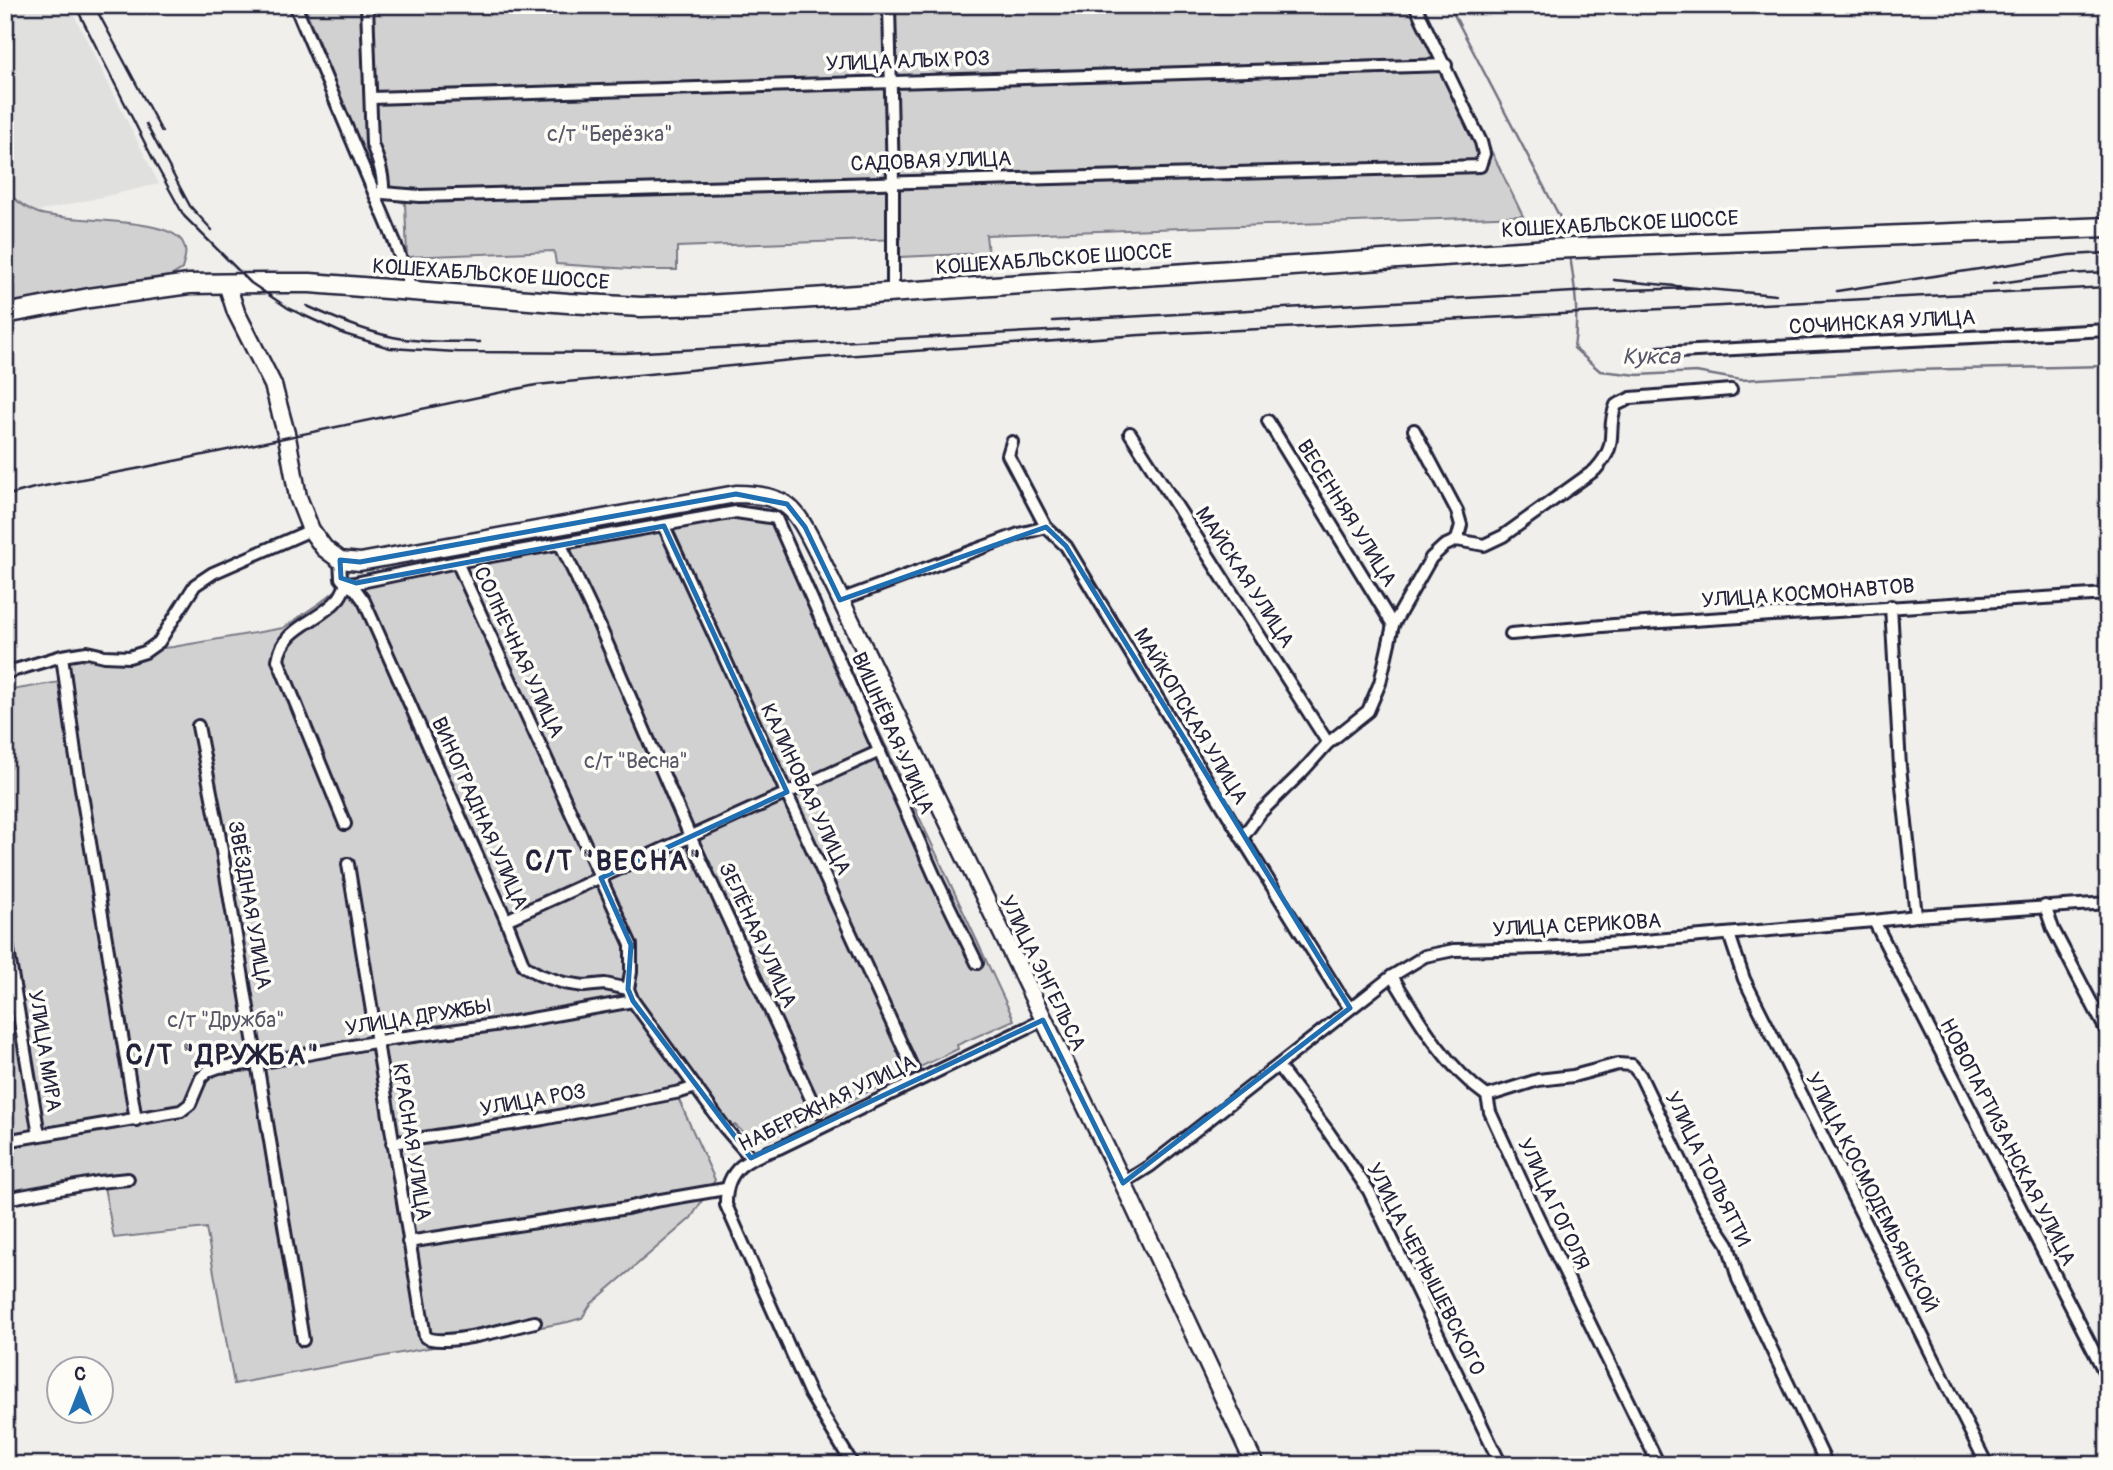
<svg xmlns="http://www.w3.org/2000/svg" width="2113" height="1470" font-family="Pangolin,sans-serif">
<rect width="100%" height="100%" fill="#f0efec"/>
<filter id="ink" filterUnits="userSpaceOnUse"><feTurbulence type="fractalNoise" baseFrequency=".0143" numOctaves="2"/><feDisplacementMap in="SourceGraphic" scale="14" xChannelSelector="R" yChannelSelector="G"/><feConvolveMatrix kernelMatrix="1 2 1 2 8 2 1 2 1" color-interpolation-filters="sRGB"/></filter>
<g filter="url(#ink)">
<polygon fill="#e0e0df" points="5,5 69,5 159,184 5,219"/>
<g fill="#d2d1d1" stroke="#7a7a86" stroke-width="2">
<polygon points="304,5 1420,5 1523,216 986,235 988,253 900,257 899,239 677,247 677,270 646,270 556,264 554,251 407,257 405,203 380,195"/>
<path d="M10,195C19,203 27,209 38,213C67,223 170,216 183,243C188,251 184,261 182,269L171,276L146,279L5,306V204L12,202Z"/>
<path d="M757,507L778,515L1014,1020L957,1045L958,1049L769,1139C755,1138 745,1135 735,1125L724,1132L695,1095L678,1098L715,1180L691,1218L591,1304L582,1318L568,1322L234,1384L206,1228L114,1238L104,1187L5,1205V691L60,682L59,663L122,652L173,647L283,628L321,602L354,576L407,565L724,509Z"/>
</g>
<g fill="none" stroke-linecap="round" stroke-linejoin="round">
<g stroke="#737381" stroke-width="2.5">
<polyline points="1449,5 1566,229 1568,242"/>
<path d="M1570,256C1575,287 1579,317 1574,348L1600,371L1638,375L1696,372L1741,380L1910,370L2108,366"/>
</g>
<defs>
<g id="street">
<polyline points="295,5 394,240 412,291"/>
<path d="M367,5L372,144C378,160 384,175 383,193"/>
<polyline points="889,5 893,182 893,292"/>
<polyline points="371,98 1446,65"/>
<polyline points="383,193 420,196 1480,166 1484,154 1481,142 1415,5"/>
<polyline points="1658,353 2108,330"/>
<polyline points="1268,421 1393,625"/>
<polyline points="1414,430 1457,511 1461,525 1457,540"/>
<polyline points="1130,433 1328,743"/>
<polyline points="1012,442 1008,455 1046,527 1066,546 1242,838 1338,992 1350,1008"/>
<polyline points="664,526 913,1069"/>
<polyline points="561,545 600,627 690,836 817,1112"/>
<polyline points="340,560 341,578 346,584 356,583 457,562 736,512 776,518 935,877 977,963"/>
<polyline points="457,562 631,945 631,972 628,989 633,1001 725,1128 751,1158"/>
<polyline points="840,600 1019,534 1046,527"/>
<polyline points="1891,606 1900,767 1916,916"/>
<polyline points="1511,634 1614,625 2108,594"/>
<polyline points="62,656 75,752 136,1120"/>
<polyline points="5,673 62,656 87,652 104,656 129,657 145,652 159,642 195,585 213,573 311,530"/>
<polyline points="198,726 219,833 303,1340"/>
<path d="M345,824L278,660C283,626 319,622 338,599C342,595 344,589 346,584L356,590L364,601L506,920L524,966L540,975L564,983L584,986L605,984L628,989"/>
<path d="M1242,838L1261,812L1301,773L1328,743L1368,711L1380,683L1393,625L1431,558L1444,546L1457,540L1484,545L1503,536L1595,470C1621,442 1605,432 1616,405L1631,398L1731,390"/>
<path d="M348,864L425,1337C443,1348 513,1327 535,1322"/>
<polyline points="2045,906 2053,929 2108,1034"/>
<polyline points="506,920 880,751"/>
<polyline points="1874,921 2108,1379"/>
<polyline points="5,932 39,1135"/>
<polyline points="1729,934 1744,979 1987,1465"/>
<path d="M1392,976C1418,1019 1445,1066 1487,1096L1490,1112L1538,1217L1659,1465"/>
<polyline points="1278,1066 1327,1130 1369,1191 1501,1465"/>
<polyline points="1487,1096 1538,1080 1573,1076 1618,1064 1632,1065 1640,1075 1704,1208 1728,1244 1738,1279 1827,1465"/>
<polyline points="5,1141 181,1111 190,1104 201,1078 208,1071 219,1067 258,1063 391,1039 509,1023 633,1001"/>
<polyline points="392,1143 543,1119 680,1092 696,1087"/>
<polyline points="1123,1183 1150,1166 1392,976 1425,956 1454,950 1542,948 1621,943 1874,921 1916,916 2108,903"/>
<polyline points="5,1199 98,1182 128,1179"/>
<polyline points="408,1242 627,1208 655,1201 725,1189"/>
<path d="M853,1465L810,1394L726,1205C725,1167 748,1159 779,1148L1043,1020"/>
</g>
<path id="secondary" d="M227,284L236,312L273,385L287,437L298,497L311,530L324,548L340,560L360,562L736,494C788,495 795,507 817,551L1123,1183L1255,1465"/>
<polyline id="primary" points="5,314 89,298 189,284 267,283 310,283 568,303 641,307 707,305 1549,249 2108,227"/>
</defs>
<use href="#street" stroke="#22223b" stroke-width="16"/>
<use href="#secondary" stroke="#22223b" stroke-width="21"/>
<use href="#primary" stroke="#22223b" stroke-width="23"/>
<use href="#street" stroke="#fdfcf7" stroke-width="10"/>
<use href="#secondary" stroke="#fdfcf7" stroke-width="16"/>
<use href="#primary" stroke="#fdfcf7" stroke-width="18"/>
<g stroke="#22223b" stroke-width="2.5">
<polyline points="75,5 156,165 184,216 251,283 288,308 344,334 390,348 456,352 625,353 1068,330"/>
<polyline points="94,5 162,132"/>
<polyline points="146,124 190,206 212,230"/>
<polyline points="1993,284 2064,274 2108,272"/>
<polyline points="1696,288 1776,295"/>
<polyline points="1837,291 2069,255 2108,253"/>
<path d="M307,306C334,318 364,331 393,337C421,343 451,341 480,342"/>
<polyline points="1053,321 1591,291 1696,288 1614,280"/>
<polyline points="5,496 34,488 141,468 536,385 802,359 1140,335 2108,287"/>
</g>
</g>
</g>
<path fill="none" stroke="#1f6fb2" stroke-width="5" stroke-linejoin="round" d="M736,494L787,504L805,527L840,600L1046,527L1066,546L1350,1008L1123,1183L1043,1020L751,1158L633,1001L628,989L631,945L601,878L787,792L664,526L356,583L341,578L340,560L360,562Z"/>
<g text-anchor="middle" stroke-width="7" stroke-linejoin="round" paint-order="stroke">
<g font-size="21" fill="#22223b" stroke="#fdfcf7">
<text transform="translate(908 61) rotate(-2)" y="7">УЛИЦА АЛЫХ РОЗ</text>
<text transform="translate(931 161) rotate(-2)" y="7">САДОВАЯ УЛИЦА</text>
<text transform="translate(1620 224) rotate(-3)" y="7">КОШЕХАБЛЬСКОЕ ШОССЕ</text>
<text transform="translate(1054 259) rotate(-4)" y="7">КОШЕХАБЛЬСКОЕ ШОССЕ</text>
<text transform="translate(491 274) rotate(4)" y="7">КОШЕХАБЛЬСКОЕ ШОССЕ</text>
<text transform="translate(1882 322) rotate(-3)" y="7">СОЧИНСКАЯ УЛИЦА</text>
<text transform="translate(1347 513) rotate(58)" y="7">ВЕСЕННЯЯ УЛИЦА</text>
<text transform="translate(1245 577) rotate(57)" y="7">МАЙСКАЯ УЛИЦА</text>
<text transform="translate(1808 593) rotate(-4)" y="7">УЛИЦА КОСМОНАВТОВ</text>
<text transform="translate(519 652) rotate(65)" y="7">СОЛНЕЧНАЯ УЛИЦА</text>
<text transform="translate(1191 716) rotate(59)" y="7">МАЙКОПСКАЯ УЛИЦА</text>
<text transform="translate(893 733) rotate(66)" y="7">ВИШНЁВАЯ УЛИЦА</text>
<text transform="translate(806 789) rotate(65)" y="7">КАЛИНОВАЯ УЛИЦА</text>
<text transform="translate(480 813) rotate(66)" y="7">ВИНОГРАДНАЯ УЛИЦА</text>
<text transform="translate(250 905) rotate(80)" y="7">ЗВЁЗДНАЯ УЛИЦА</text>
<text transform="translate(1577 925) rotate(-3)" y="7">УЛИЦА СЕРИКОВА</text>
<text transform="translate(758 935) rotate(65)" y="7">ЗЕЛЁНАЯ УЛИЦА</text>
<text transform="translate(1043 973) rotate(64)" y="7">УЛИЦА ЭНГЕЛЬСА</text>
<text transform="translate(418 1017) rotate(-9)" y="7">УЛИЦА ДРУЖБЫ</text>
<text transform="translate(45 1051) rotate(81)" y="7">УЛИЦА МИРА</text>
<text transform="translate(533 1100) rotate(-10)" y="7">УЛИЦА РОЗ</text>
<text transform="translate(827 1103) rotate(-26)" y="7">НАБЕРЕЖНАЯ УЛИЦА</text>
<text transform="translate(412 1142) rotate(81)" y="7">КРАСНАЯ УЛИЦА</text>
<text transform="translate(2008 1142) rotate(63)" y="7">НОВОПАРТИЗАНСКАЯ УЛИЦА</text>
<text transform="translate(1708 1169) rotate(64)" y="7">УЛИЦА ТОЛЬЯТТИ</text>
<text transform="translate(1872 1192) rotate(63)" y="7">УЛИЦА КОСМОДЕМЬЯНСКОЙ</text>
<text transform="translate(1554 1204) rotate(65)" y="7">УЛИЦА ГОГОЛЯ</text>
<text transform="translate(1426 1269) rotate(63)" y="7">УЛИЦА ЧЕРНЫШЕВСКОГО</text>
</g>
<g font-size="21" fill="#575768" stroke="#fdfcf7">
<text x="610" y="141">с/т "Берёзка"</text>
<text x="636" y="768">с/т "Весна"</text>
<text x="226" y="1027">с/т "Дружба"</text>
</g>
<g font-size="23" font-style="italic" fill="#58586a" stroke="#fdfcf7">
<text x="1651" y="364">Кукса</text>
</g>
<g font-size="28" font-weight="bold" letter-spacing="2" fill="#22223b" stroke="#fdfcf7">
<text x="614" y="870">С/Т "ВЕСНА"</text>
<text x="223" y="1064">С/Т "ДРУЖБА"</text>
</g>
</g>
<rect width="2113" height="1470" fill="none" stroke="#fdfcf7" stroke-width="28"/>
<rect x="14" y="14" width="2085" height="1442" fill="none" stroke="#22223b" stroke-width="2.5" filter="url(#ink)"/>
<g transform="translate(80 1390)"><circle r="33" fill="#fdfcf7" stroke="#a5a5ac" stroke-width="2"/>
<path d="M0-5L12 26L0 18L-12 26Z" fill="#1f6fb2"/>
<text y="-10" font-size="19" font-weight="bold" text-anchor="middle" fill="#22223b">С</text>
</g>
</svg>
